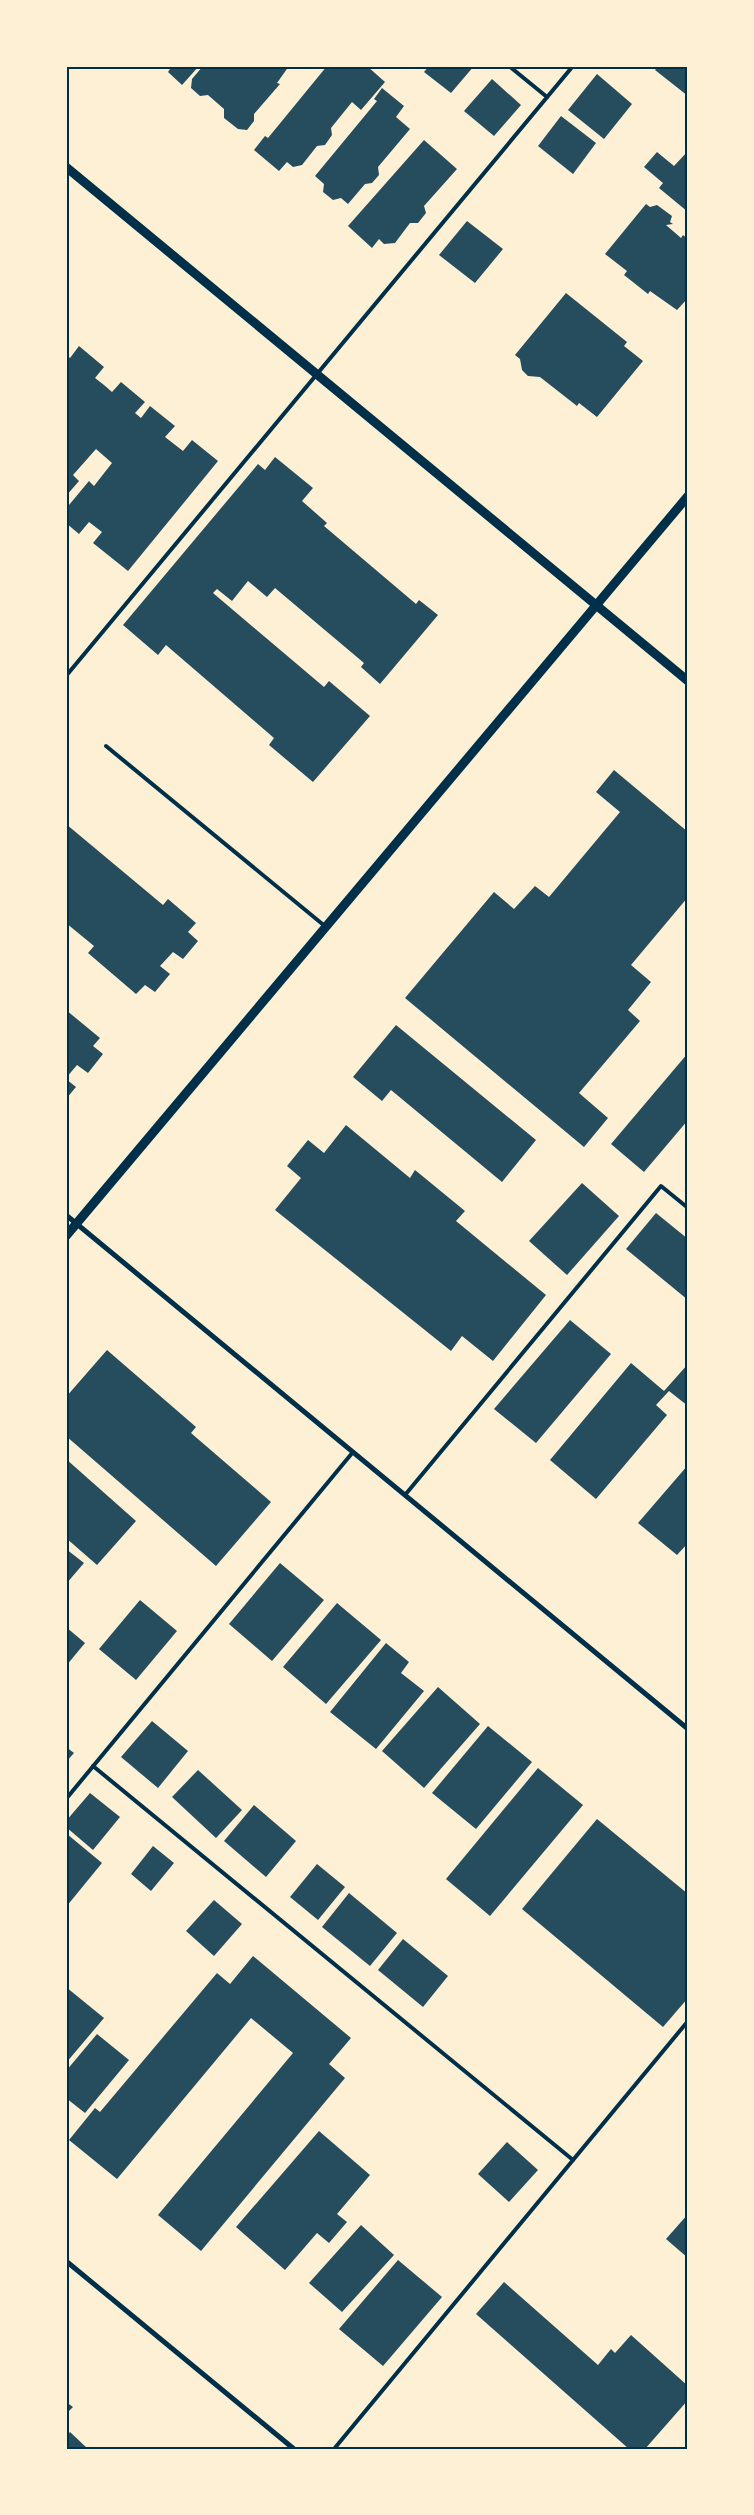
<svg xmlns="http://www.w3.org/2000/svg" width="754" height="2515" font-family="Cabin,sans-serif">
<rect width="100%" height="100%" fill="#fdf0d5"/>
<g fill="#264d5e">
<polygon points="172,66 199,66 182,85 168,72"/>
<polygon points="203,66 289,66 277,83 280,84 254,114 254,121 247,130 238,129 224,118 224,109 208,95 200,96 191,88 192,79"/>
<polygon points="327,66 367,66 385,82 361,110 352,102 331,128 332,135 325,145 317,146 302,165 293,167 287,162 279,171 254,150 265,136 268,138"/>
<polygon points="429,66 474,66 451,93 424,72"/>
<polygon points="658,66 688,66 688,96 655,70"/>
<polygon points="597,74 632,104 604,139 568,110"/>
<polygon points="492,79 521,105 494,136 464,111"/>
<polygon points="382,88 404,106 396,117 410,129 378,167 379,175 372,183 365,184 348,204 341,198 333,200 323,192 324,184 315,176 377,101 374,99"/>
<polygon points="561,116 596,143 573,174 538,146"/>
<polygon points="424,140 457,169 424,206 426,213 418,223 410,223 395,243 384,244 379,239 372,248 348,226"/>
<polygon points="688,151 688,212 659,188 663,183 644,167 657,152 674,166"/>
<polygon points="646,204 650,207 657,205 672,216 670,222 673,224 666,225 681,238 683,235 688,239 688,298 677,310 650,291 648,294 624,275 627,271 605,254"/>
<polygon points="467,221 503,249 475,283 439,255"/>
<polygon points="566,293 627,342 624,346 643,361 597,417 579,403 577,406 540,377 528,376 522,370 520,359 515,355"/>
<polygon points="79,346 104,367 95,378 104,385 112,392 121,382 145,402 135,413 141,418 150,406 175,426 165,437 183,451 192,440 218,461 128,571 93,543 102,532 89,522 79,534 66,523 66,503 69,505 89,481 94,486 112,463 96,449 73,475 79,481 66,496 66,355 70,358"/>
<polygon points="275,457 313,488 302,501 327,523 324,526 416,604 419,600 438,615 380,684 361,667 364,663 275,588 267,597 248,581 232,601 217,589 213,593 324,687 329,681 370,716 313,782 269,745 274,738 166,645 158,655 123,625 258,464 265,470"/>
<polygon points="614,770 688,832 688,897 631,965 651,982 628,1010 640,1021 579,1093 608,1118 584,1147 405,998 494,892 514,909 535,886 549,897 620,812 596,792"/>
<polygon points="66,824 163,905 168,899 196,923 188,932 198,941 183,959 173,952 160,966 170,974 155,992 145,985 136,994 88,953 94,946 66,923"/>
<polygon points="66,1010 100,1038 93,1046 103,1054 88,1073 77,1065 66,1078"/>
<polygon points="396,1025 536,1140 502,1182 391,1090 382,1101 353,1077"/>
<polygon points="688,1053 688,1120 644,1172 611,1144"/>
<polygon points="66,1079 76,1087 66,1099"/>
<polygon points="346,1125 410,1178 415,1170 465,1211 456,1221 546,1295 493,1361 462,1336 451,1351 275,1210 301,1178 287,1166 308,1140 324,1153"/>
<polygon points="582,1183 619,1216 567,1275 529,1241"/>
<polygon points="656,1213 688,1239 688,1300 626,1249"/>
<polygon points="570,1320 611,1354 536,1443 494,1409"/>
<polygon points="107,1350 196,1427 191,1433 271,1502 216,1566 66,1436 66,1397"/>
<polygon points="631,1363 664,1391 688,1364 688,1406 669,1391 656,1405 667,1415 596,1499 550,1460"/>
<polygon points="66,1459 136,1521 97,1565 66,1538"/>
<polygon points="688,1465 688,1543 677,1555 638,1523"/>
<polygon points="66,1549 84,1563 66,1584"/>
<polygon points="280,1563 324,1600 272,1661 229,1624"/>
<polygon points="140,1600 177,1631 136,1680 99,1649"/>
<polygon points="337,1603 381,1640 326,1704 283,1667"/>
<polygon points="66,1627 85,1643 66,1666"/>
<polygon points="386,1643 409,1662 401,1673 424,1691 376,1749 330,1712"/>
<polygon points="438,1687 480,1724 424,1788 382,1751"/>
<polygon points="152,1721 188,1751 158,1788 121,1757"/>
<polygon points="488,1726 532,1762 476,1829 432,1793"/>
<polygon points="66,1747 74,1753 66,1762"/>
<polygon points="538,1768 583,1805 490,1916 446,1879"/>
<polygon points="198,1770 242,1810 216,1838 172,1797"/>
<polygon points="90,1793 120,1817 93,1850 66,1827 66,1821"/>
<polygon points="254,1805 296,1841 266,1877 224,1841"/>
<polygon points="597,1819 688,1894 688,1998 663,2027 522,1909"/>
<polygon points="67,1834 102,1863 66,1907 66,1835"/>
<polygon points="153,1846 174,1863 151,1891 131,1874"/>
<polygon points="317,1864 345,1887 318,1920 290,1897"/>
<polygon points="349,1893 397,1933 370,1966 322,1927"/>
<polygon points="214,1900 242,1924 214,1956 186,1931"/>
<polygon points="403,1939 448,1976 423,2007 378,1970"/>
<polygon points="253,1956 351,2038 329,2064 345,2078 201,2251 158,2215 293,2053 251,2018 117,2179 69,2140 95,2108 100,2112 217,1973 230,1984"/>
<polygon points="66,1987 104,2018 66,2063"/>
<polygon points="97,2034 129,2060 85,2113 66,2098 66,2071"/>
<polygon points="319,2131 370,2175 337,2214 347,2222 329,2243 317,2233 285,2270 236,2227"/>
<polygon points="507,2142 538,2170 509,2202 478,2174"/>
<polygon points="688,2214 688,2258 666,2239"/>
<polygon points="361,2225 394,2255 342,2312 309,2283"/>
<polygon points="398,2260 442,2297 383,2366 339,2329"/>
<polygon points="504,2282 598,2365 611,2349 615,2353 631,2335 688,2386 688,2400 645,2449 629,2449 476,2314"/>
<polygon points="66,2402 73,2407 66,2414"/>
<polygon points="70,2432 88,2449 66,2449 66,2436"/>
</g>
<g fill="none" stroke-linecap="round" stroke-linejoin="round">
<g stroke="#003049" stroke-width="4">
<polyline points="509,66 547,97"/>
<polyline points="66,676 573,66"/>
<polyline points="106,746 326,927"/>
<polyline points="405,1495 661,1186 688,1208"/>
<polyline points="93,1766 573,2160"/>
<polyline points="66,1799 353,1452"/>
<polyline points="334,2449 688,2021"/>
</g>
<g stroke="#003049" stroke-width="5">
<polyline points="66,1215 688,1729"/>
<polyline points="66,2261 294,2449"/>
</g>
<g stroke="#003049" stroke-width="9">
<polyline points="66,167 688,681"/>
<polyline points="66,1236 688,496"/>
</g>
</g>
<rect width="754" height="2515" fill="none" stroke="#fdf0d5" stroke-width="135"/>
<rect x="68" y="68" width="618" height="2380" fill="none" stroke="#003049" stroke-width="2"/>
</svg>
